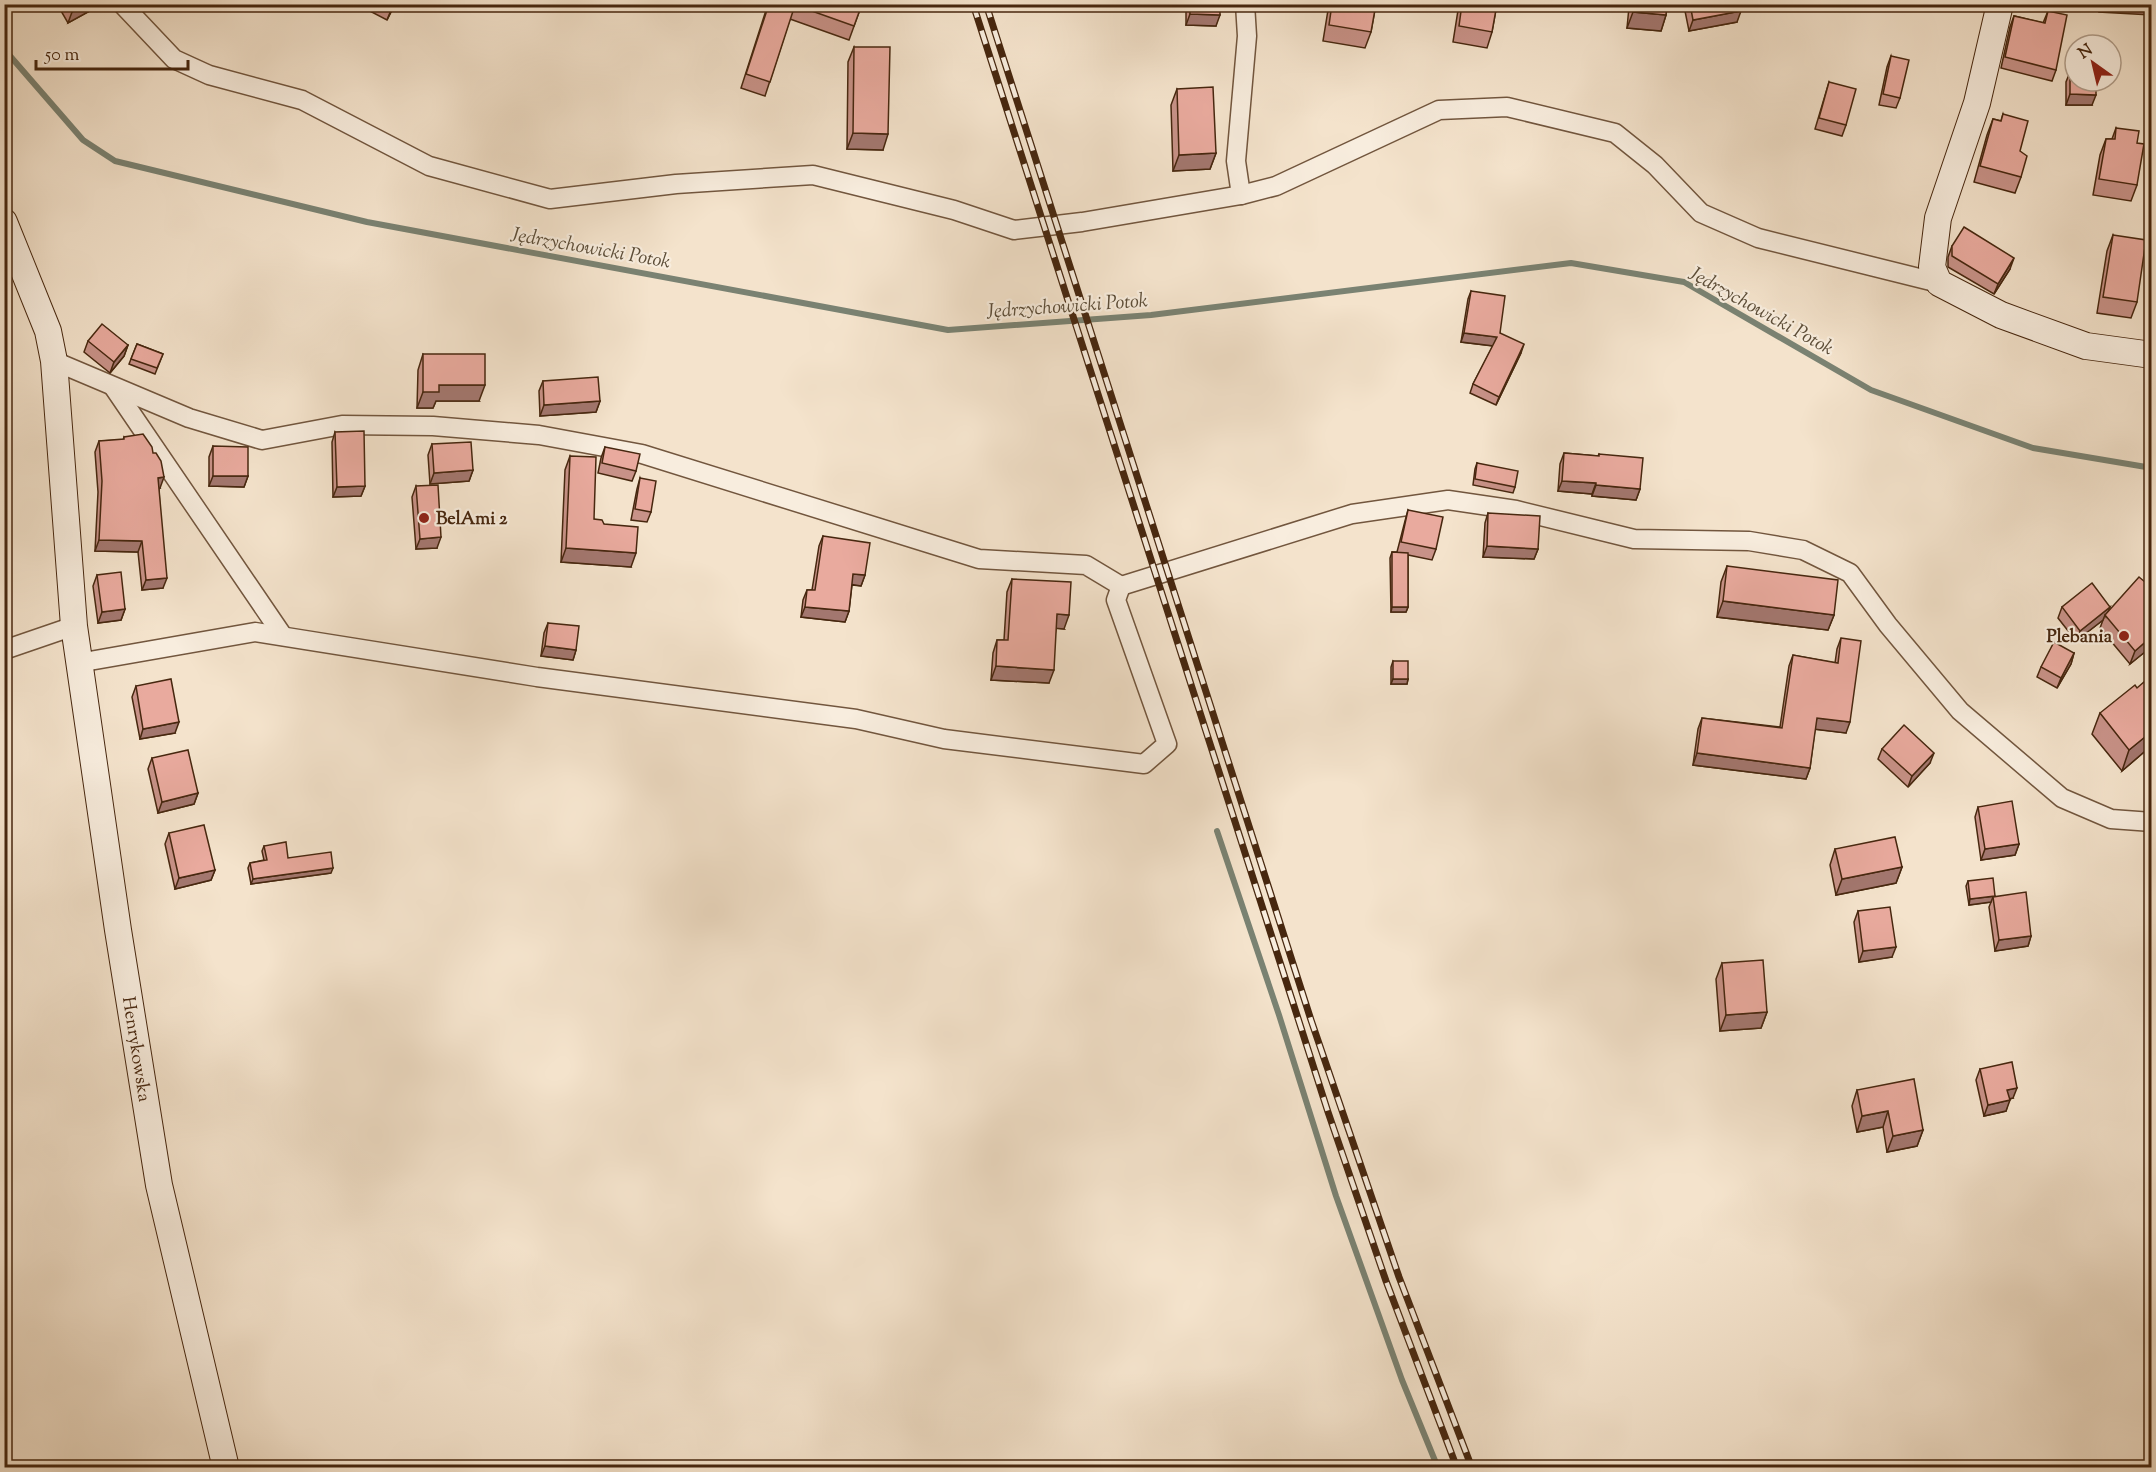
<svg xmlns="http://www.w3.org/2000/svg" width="2156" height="1472" font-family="'Sorts Mill Goudy',serif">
<rect width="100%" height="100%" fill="#f4e3cc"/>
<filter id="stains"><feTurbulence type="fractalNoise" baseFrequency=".00333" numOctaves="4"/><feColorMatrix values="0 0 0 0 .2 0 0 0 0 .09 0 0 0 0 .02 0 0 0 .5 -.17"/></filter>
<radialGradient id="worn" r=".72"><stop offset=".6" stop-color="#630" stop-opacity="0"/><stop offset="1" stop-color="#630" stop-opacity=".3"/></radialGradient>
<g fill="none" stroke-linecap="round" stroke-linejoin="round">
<g stroke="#7a8272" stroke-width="6">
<polyline points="4,49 83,140 115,161 367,222 948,330 1151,315 1571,263 1684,282 1871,390 2033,448 2152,468"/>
<polyline points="1217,831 1279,1015 1336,1196 1402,1380 1438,1468"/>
</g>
<defs>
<g id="street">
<polyline points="122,4 174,59 209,75 302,100 429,166 550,199 676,184 813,175 954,210 1014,230 1082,222 1241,195 1276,186 1439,110 1507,107 1615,133 1655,165 1701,213 1758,238 1939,283"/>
<polyline points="1241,195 1236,161 1247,36 1245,4"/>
<polyline points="54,361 189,418 262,440 342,425 433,426 539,435 642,454 979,559 1086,565 1121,586 1352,514 1448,500 1516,510 1634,539 1749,541 1803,550 1850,573 1888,625 1960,711 2062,798 2111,819 2152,822"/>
<polyline points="114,388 283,636"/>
<polyline points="4,650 74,626"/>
<polyline points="78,663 255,632 537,677 856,719 944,739 1144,764 1167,744 1116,600 1121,586"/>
</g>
<g id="secondary">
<polyline points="2000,4 1977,103 1938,218 1932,267 1939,283 2001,315 2086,346 2152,355"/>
<polyline points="4,222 48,331 54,361 74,626 118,930 159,1185 226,1468"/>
</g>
</defs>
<use href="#street" stroke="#72563e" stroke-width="21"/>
<use href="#secondary" stroke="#47270f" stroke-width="28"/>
<use href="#street" stroke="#f8edde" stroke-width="18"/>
<use href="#secondary" stroke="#f8edde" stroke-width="26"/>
<defs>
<g id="rail">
<polyline points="973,4 1328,1112 1386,1281 1457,1468"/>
<polyline points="986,4 1311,1020 1399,1277 1472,1468"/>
</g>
</defs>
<use href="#rail" stroke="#47270f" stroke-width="7"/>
<use href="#rail" stroke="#f8edde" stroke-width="4.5" stroke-dasharray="14" stroke-linecap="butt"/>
</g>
<g fill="#c89288" stroke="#47270f" stroke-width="1.5">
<polygon points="57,4 98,4 97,7 68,23"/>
<polygon points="361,4 395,4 387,20 360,6"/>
<polygon points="768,4 862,4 849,40 790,19 765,96 741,88"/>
<polygon points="1186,4 1220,4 1216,26 1186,25"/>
<polygon points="1329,4 1376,4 1371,32 1365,48 1323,41"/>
<polygon points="1459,4 1497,4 1492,32 1487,48 1453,42"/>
<polygon points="1618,4 1667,4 1666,15 1661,31 1627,28 1629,7 1618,6"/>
<polygon points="1685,4 1740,4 1737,22 1689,31 1684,6"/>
<polygon points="2048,11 2056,70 2052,81 2001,68 2010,27 2014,16 2043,23"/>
<polygon points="854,47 883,150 847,149 848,62"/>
<polygon points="1891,56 1900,98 1896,108 1879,105 1887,67"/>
<polygon points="2070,72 2092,105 2066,105 2066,82"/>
<polygon points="1829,82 1846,125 1842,136 1815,129"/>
<polygon points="1177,89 1216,153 1210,169 1173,171 1171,105"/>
<polygon points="2003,114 2021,177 2015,193 1974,182 1987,135 1993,119 2001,121"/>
<polygon points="2116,128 2137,185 2131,201 2093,195 2100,155 2106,139 2112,139"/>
<polygon points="2113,235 2137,302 2131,318 2097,313 2107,251"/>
<polygon points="1952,246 2010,269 1994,294 1948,267 1948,257"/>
<polygon points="1471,291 1500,333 1521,353 1496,405 1470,393 1473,384 1493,346 1461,342 1468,299"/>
<polygon points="88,341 128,345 124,356 110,373 84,352"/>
<polygon points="137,344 163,354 155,374 129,364"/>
<polygon points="423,354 479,401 436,401 433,408 417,408 418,370"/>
<polygon points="543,381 600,401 596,412 540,416 539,391"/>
<polygon points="335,432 365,486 361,496 333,497 332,442"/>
<polygon points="124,437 160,488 159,488 163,588 142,590 138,552 95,551 98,492 95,452 99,441 123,440"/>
<polygon points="432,444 473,470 469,481 430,484 428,455"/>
<polygon points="213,446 248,476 244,487 209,486 209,457"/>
<polygon points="605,447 636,471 632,481 598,473 601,458"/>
<polygon points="1564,453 1598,456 1599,454 1640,489 1636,500 1592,496 1592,494 1558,491 1560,464"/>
<polygon points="570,456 594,519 604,524 631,567 561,562 565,470"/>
<polygon points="1477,463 1515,487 1513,493 1473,485 1475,469"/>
<polygon points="640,478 651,512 647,522 631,520 637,489"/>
<polygon points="416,486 437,548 416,549 412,497"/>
<polygon points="1408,510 1436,549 1432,560 1408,555 1408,607 1406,612 1391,612 1390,558 1392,552 1397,552 1405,521"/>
<polygon points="1488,513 1538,549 1534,559 1483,557 1485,523"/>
<polygon points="823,536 865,575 861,586 852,585 849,611 845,622 801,617 803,600 807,590 812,590 819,546"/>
<polygon points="1727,566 1834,615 1828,630 1717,617 1721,582"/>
<polygon points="97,575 125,609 121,620 98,623 93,586"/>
<polygon points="1012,579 1064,629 1056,628 1049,683 991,680 993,653 997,640 1004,640 1007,592"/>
<polygon points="2062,607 2109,610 2151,647 2130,664 2100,628 2103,620 2076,641 2058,618"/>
<polygon points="548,623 576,650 573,660 541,656 544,633"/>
<polygon points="1841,638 1846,733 1815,729 1810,768 1806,779 1693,765 1698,729 1702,718 1780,727 1789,666 1793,655 1835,663 1837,649"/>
<polygon points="2074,653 2071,664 2057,688 2037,677 2041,667"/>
<polygon points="1393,661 1408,679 1407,684 1391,684 1391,667"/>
<polygon points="136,686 175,733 140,739 132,697"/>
<polygon points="2100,713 2151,746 2122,771 2092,734"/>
<polygon points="1882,749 1930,763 1908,787 1878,759"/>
<polygon points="152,758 198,793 194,804 158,813 148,769"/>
<polygon points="1978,807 2019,844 2015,855 1981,860 1975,817"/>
<polygon points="169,833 215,870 211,880 175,889 165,844"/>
<polygon points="264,846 288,858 331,873 251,884 248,868 250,863 264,860 262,851"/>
<polygon points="1835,849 1902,867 1896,883 1836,895 1830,865"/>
<polygon points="1968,881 1995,896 2031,936 2028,946 1995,951 1989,907 1991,902 1969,905 1966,886"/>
<polygon points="1858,911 1892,957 1859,962 1854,922"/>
<polygon points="1722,963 1767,1012 1761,1028 1720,1031 1716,979"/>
<polygon points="1980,1069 2013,1098 2009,1099 2006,1111 1984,1116 1976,1080"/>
<polygon points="1857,1090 1923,1130 1917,1146 1887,1152 1883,1127 1857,1132 1852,1106"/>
</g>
<g fill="#a3776f" stroke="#47270f" stroke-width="1.5">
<polygon points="86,4 98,4 97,7 68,23 72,12"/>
<polygon points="395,4 387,20 393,5"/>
<polygon points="1619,4 1630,4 1629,7 1618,6"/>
<polygon points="2101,4 2151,4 2151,15 2099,12"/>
<polygon points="1741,11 1737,22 1689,31 1693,20"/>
<polygon points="1633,12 1666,15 1661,31 1627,28"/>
<polygon points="1190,14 1220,15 1216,26 1186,25"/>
<polygon points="2070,94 2096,95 2092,105 2066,105"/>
<polygon points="853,133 888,134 883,150 847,149"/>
<polygon points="1216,153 1210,169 1173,171 1179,155"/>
<polygon points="2014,258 2010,269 1994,294 1998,284"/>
<polygon points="1464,333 1497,337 1494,346 1461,342"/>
<polygon points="1524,344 1521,353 1496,405 1499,397"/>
<polygon points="128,345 124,356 110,373 114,362"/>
<polygon points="439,385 485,385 479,401 436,401 433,408 417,408 423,392"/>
<polygon points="600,401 596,412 540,416 544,405"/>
<polygon points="473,470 469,481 430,484 434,473"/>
<polygon points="213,476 248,476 244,487 209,486"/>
<polygon points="164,477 160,488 154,489 158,478"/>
<polygon points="1562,481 1596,483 1592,494 1558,491"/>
<polygon points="1596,485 1640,489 1636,500 1592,496"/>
<polygon points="365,486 361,496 333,497 337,487"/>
<polygon points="441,537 437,548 416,549 420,539"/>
<polygon points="99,540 142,541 138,552 95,551"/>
<polygon points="1487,546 1538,549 1534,559 1483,557"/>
<polygon points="566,548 636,553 631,567 561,562"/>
<polygon points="853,574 865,575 861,586 849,584"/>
<polygon points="167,578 163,588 142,590 146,580"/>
<polygon points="1723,601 1834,615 1828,630 1717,617"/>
<polygon points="805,607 849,611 845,622 801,617"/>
<polygon points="1392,607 1408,607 1406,612 1391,612"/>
<polygon points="2110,607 2106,617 2105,615 2103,620 2076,641 2080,631"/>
<polygon points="125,609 121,620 98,623 102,612"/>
<polygon points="1057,614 1069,615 1064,629 1052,628"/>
<polygon points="2151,637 2151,647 2130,664 2135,651"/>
<polygon points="545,646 576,650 573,660 541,656"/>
<polygon points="2074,653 2071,664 2057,688 2061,678"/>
<polygon points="996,666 1054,670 1049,683 991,680"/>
<polygon points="1393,679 1408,679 1407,684 1391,684"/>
<polygon points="1817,718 1850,722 1846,733 1813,729"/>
<polygon points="179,722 175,733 140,739 143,729"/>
<polygon points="2151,732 2151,746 2122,771 2129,750"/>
<polygon points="1697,753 1810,768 1806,779 1693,765"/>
<polygon points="1934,753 1930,763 1908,787 1912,776"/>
<polygon points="198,793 194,804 158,813 162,802"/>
<polygon points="2019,844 2015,855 1981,860 1985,849"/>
<polygon points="1902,867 1896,883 1836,895 1842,879"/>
<polygon points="333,868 331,873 251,884 253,879"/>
<polygon points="215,870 211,880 175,889 179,878"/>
<polygon points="1995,896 1993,897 1991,902 1969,905 1970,899"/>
<polygon points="2031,936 2028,946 1995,951 1999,940"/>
<polygon points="1896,947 1892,957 1859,962 1863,951"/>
<polygon points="1767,1012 1761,1028 1720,1031 1726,1015"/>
<polygon points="2017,1088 2013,1098 2004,1100 2007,1090"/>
<polygon points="2010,1100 2006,1111 1984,1116 1988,1105"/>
<polygon points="1888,1111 1883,1127 1857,1132 1862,1116"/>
<polygon points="1923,1130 1917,1146 1887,1152 1893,1136"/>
</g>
<g fill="#e9aa9e" stroke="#47270f" stroke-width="1.5">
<polygon points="67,4 86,4 72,12"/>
<polygon points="769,4 862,4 854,26 795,5 770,82 746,74"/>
<polygon points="1190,4 1220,4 1220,15 1190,14"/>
<polygon points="1332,4 1376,4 1371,32 1329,25"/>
<polygon points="1462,4 1497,4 1492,32 1459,26"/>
<polygon points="1634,4 1667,4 1666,15 1633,12"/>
<polygon points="1690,4 1740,4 1741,11 1693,20"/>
<polygon points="2048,11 2067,15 2056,70 2005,57 2014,16 2045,23"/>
<polygon points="854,47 890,47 888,134 853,133"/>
<polygon points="1891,56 1909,60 1900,98 1883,94"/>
<polygon points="2070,72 2075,72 2075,81 2096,81 2096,95 2070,94"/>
<polygon points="1829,82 1856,89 1846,125 1819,118"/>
<polygon points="1213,87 1216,153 1179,155 1177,89"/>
<polygon points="2003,114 2028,121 2020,151 2027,156 2021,177 1980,166 1993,119 2001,121"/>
<polygon points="2116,128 2139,131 2137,143 2144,144 2137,185 2099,179 2106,139 2115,139"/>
<polygon points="1964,227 2014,258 1998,284 1952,256 1952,246"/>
<polygon points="2113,235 2146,240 2137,302 2103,297"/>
<polygon points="1471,291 1505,296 1500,333 1524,344 1499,397 1473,384 1497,337 1464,333"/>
<polygon points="102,324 128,345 114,362 88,341"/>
<polygon points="137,344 163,354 157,368 131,359"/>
<polygon points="423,354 485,354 485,385 439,385 439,392 423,392"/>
<polygon points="598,377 600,401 544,405 543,381"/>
<polygon points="364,431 365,486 337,487 335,432"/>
<polygon points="143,434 152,447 153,453 156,453 161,461 164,477 158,478 167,578 146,580 142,541 99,540 102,481 99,441 124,439 124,437"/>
<polygon points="471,442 473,470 434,473 432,444"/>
<polygon points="213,446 248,447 248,476 213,476"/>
<polygon points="605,447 640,454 636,471 602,463"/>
<polygon points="1564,453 1599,456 1599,454 1643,458 1640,489 1596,485 1596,483 1562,481"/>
<polygon points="570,456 596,457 594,519 602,520 604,524 638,527 636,553 566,548"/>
<polygon points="1477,463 1518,471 1515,487 1475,479"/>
<polygon points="640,478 656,481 651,512 635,509"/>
<polygon points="438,485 441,537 420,539 416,486"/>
<polygon points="1408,510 1443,517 1436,549 1401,542"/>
<polygon points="1488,513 1540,516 1538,549 1487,546"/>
<polygon points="823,536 870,543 865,575 853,574 849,611 805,607 807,590 815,590"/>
<polygon points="1392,552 1408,553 1408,607 1392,607"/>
<polygon points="1727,566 1838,580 1834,615 1723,601"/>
<polygon points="121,572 125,609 102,612 97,575"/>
<polygon points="2139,577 2151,587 2151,637 2135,651 2105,615"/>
<polygon points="1012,579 1071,582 1069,615 1057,614 1054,670 996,666 997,640 1008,640"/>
<polygon points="2092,583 2110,607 2080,631 2062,607"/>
<polygon points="548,623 579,626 576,650 545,646"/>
<polygon points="1841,638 1861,641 1850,722 1817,718 1810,768 1697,753 1702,718 1782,728 1793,655 1838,663"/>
<polygon points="2054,642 2074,653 2061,678 2041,667"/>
<rect x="1393" y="661" width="15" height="18"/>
<polygon points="2151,676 2151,732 2129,750 2100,713 2135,685 2137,688"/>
<polygon points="171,679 179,722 143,729 136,686"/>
<polygon points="1904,725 1934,753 1912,776 1882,749"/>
<polygon points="188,750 198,793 162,802 152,758"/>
<polygon points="2012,801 2019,844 1985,849 1978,807"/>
<polygon points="204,825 215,870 179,878 169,833"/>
<polygon points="1895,837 1902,867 1842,879 1835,849"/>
<polygon points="286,842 288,858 331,852 333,868 253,879 250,863 267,860 264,846"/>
<polygon points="1993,878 1995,896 1970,899 1968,881"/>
<polygon points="2026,892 2031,936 1999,940 1993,897"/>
<polygon points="1890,907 1896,947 1863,951 1858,911"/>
<polygon points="1763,960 1767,1012 1726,1015 1722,963"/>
<polygon points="2012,1062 2017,1088 2007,1090 2010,1100 1988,1105 1980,1069"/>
<polygon points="1914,1079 1923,1130 1893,1136 1888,1111 1862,1116 1857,1090"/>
</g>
<g fill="#8f2418" stroke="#f8edde" stroke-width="2">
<circle cx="424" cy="518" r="6"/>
<circle cx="2124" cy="636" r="6"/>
</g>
<g text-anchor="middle" stroke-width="4.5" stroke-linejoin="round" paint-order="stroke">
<g font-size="18" font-weight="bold" fill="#47270f" stroke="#f8edde" text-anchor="start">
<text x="436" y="524">BelAmi 2</text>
<text x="2112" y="642" text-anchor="end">Plebania</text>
</g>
<g font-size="18" fill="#47270f" stroke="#f8edde">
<text transform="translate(137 1049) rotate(81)" y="6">Henrykowska</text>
</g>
<g font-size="20" font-style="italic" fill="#5c4d38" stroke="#f8edde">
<text transform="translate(591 247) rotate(10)" y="7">Jędrzychowicki Potok</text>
<text transform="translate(1067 305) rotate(-4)" y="7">Jędrzychowicki Potok</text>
<text transform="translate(1762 310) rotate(29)" y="7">Jędrzychowicki Potok</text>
</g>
</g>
<rect width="2156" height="1472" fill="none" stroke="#f4e3cc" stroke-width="24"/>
<rect x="6" y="6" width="2144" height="1460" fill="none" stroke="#47270f" stroke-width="3"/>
<rect x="12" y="12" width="2132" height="1448" fill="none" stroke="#47270f" stroke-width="1.5"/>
<g transform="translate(2093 63) rotate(326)"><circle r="28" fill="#f8edde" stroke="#b19e8b" stroke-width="1.5"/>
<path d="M0-4.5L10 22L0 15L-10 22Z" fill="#8f2418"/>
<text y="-9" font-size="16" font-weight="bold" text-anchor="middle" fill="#47270f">N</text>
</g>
<path d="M36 60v9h152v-9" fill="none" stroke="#47270f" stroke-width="3"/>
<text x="45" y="60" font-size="18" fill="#47270f" stroke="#f8edde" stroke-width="4.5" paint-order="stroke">50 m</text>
<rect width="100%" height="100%" filter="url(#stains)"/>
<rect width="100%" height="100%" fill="url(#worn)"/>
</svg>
